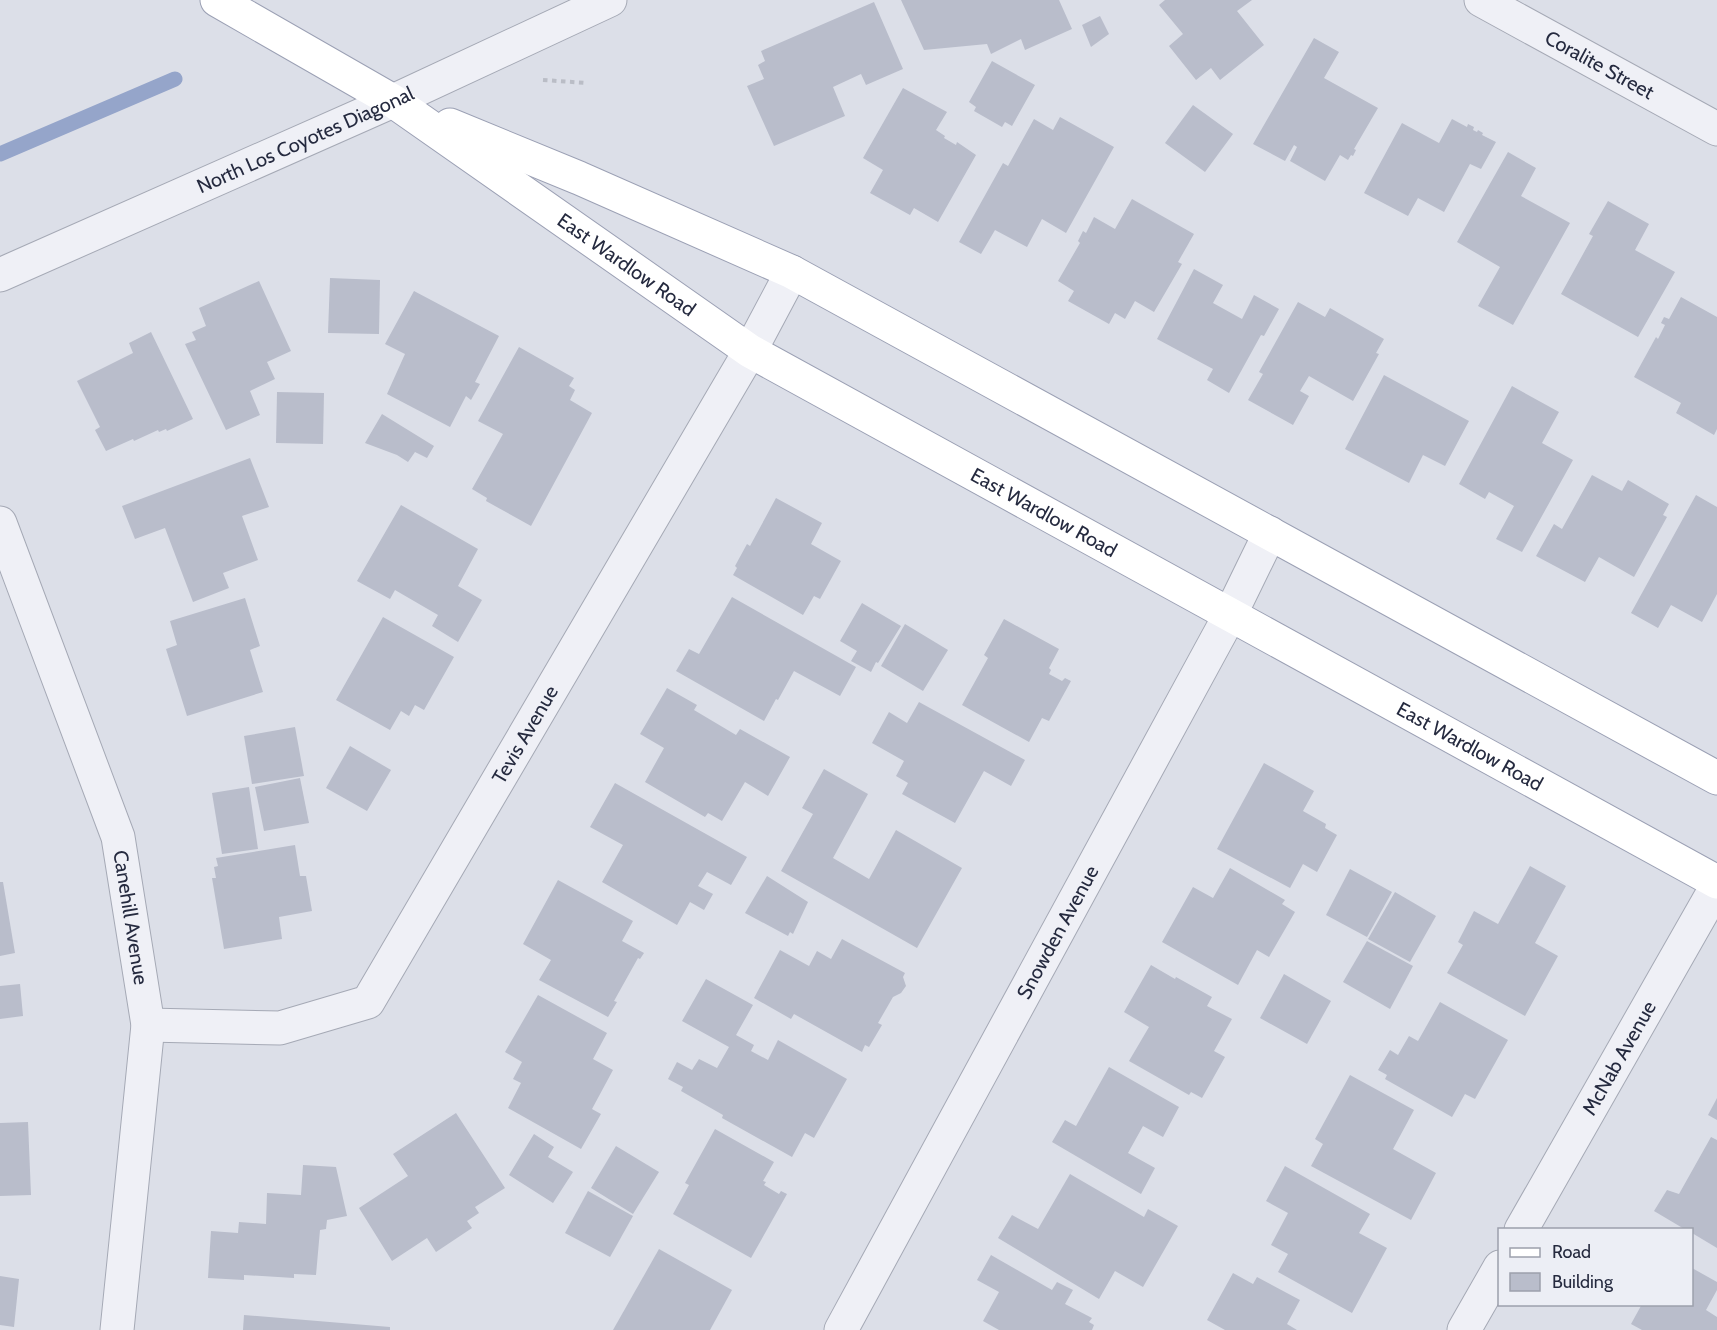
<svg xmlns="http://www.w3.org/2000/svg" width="1717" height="1330" font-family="Cabin,sans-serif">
<rect width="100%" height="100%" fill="#dcdfe8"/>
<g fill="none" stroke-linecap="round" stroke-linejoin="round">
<polyline stroke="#95a5ca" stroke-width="15" points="0,154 175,79"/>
</g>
<g fill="#b9bdcb">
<polygon points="901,0 1059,0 1072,29 1025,50 1021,39 991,54 987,44 924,50"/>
<polygon points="1165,0 1252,0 1237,11 1264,45 1220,80 1211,68 1196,80 1169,46 1183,34 1159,5"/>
<polygon points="874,2 903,69 866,85 861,74 833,87 845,116 774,146 747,86 764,79 758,65 765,61 761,51"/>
<polygon points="1100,16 1109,34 1091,47 1082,25"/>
<polygon points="1314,38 1339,52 1324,78 1378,108 1354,149 1356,150 1353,156 1351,155 1348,160 1340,155 1325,181 1290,161 1297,147 1294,145 1285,161 1253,144"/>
<polygon points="992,61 1035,85 1012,126 1005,122 1002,127 974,111 976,107 969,102"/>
<polygon points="903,88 947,112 936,130 945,136 944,138 956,145 957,142 976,155 938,222 914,208 910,215 870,193 883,170 863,158"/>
<polygon points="1193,105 1233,134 1205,172 1165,143"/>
<polygon points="1060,117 1114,147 1066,233 1042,219 1027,247 995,230 981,254 959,242 1003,163 1008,166 1034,119 1053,130"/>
<polygon points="1452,119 1467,127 1468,124 1474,127 1473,130 1477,132 1478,130 1483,133 1482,135 1496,142 1481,169 1470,164 1444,212 1418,198 1408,216 1364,193 1402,123 1439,143"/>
<polygon points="1508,152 1536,168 1521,196 1570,223 1513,325 1478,306 1500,267 1457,242"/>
<polygon points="1132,199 1194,234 1178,262 1182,264 1154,312 1135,301 1125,319 1115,313 1109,324 1068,301 1074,291 1058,281 1080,243 1078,241 1083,231 1086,233 1094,217 1115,229"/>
<polygon points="1608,201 1649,224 1635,250 1675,272 1638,337 1561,294 1593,236 1589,234"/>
<polygon points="1194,269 1223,285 1213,303 1242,319 1254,295 1279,309 1264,336 1261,335 1229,393 1207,380 1213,369 1157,339"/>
<polygon points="330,278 380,280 379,334 328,333"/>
<polygon points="259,281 291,351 267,362 275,379 250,391 260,415 226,430 185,344 196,340 192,332 206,326 199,308"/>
<polygon points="414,291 499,336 475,382 480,384 471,400 466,396 450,427 387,394 405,354 385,344"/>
<polygon points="1681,297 1717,317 1717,429 1714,435 1676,413 1681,403 1634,377 1656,337 1658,339 1665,325 1661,323 1664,317 1669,319"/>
<polygon points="1298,302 1325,317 1330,308 1384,339 1376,353 1379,354 1353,401 1309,376 1300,391 1309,396 1293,425 1248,400 1263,374 1259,372"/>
<polygon points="151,332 193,419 167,431 166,429 159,432 158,430 134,441 133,439 106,451 95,430 100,427 77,381 133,353 129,343"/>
<polygon points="519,347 574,378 569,386 575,390 570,400 592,413 531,526 486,501 487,498 472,489 503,434 478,421"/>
<polygon points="1384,375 1469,421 1445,466 1423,455 1409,483 1345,449"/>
<polygon points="1512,386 1559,412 1542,443 1573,460 1522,552 1496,539 1514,506 1489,492 1485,499 1459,484"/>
<polygon points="277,392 324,393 323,444 276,443"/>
<polygon points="382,414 434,446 427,458 415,452 408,462 397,455 365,443"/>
<polygon points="250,458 269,507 242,516 258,560 223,573 229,588 193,602 165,528 135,539 122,506"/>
<polygon points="1592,475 1622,491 1628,480 1669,504 1663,515 1667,517 1634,577 1599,557 1585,582 1536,556 1554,524 1562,529"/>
<polygon points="1696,495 1717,507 1717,594 1702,622 1671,605 1658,628 1631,613"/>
<polygon points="776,498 822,523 811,544 841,561 820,599 814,596 803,615 733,575 737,568 735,566 747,544 750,546"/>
<polygon points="401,505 478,549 458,586 482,600 458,642 432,626 438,615 395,590 390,599 357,581"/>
<polygon points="732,597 856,667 840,696 794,671 778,700 776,699 764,721 676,671 689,649 699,654"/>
<polygon points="245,598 260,646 250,650 263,692 187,716 166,649 177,645 170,621"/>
<polygon points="862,603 901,626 878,663 876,662 871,672 851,661 857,651 840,641"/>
<polygon points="383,617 454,657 424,710 415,705 409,716 401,711 390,730 336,700"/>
<polygon points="1004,619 1059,649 1049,668 1051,670 1049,674 1062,681 1065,678 1071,681 1049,721 1042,718 1029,742 962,705 988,658 984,655"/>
<polygon points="905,624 948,650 923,691 881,666"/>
<polygon points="667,688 697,705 694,710 736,735 740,729 790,757 768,796 745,782 722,821 708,813 705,817 645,782 664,748 640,734"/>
<polygon points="919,702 1025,760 1011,786 984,771 955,823 902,794 908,783 896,776 904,761 872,743 889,712 907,723"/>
<polygon points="295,727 304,776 252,784 244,736"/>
<polygon points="350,746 391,770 367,811 326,788"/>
<polygon points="1264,763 1314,791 1303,811 1326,824 1325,828 1337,835 1317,872 1303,864 1290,888 1217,849"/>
<polygon points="824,769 868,794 833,858 869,879 896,830 962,868 917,948 781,871 813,814 802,808"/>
<polygon points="300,778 309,823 264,831 255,787"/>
<polygon points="615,783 747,857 731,885 707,872 698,886 713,894 704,910 690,902 677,925 602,882 623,845 590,827"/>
<polygon points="249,787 258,849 222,854 212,793"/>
<polygon points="295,845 300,876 306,876 312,911 279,917 282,939 224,949 212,878 216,878 214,867 218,866 216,858"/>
<polygon points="1530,866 1566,886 1535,943 1558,956 1525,1016 1447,973 1463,945 1458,942 1474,911 1498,924"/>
<polygon points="1230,868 1285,900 1282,904 1295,912 1269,957 1257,950 1238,985 1162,942 1193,887 1213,898"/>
<polygon points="1350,869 1392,892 1367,937 1326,915"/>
<polygon points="767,876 808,902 793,934 790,932 788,936 745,913"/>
<polygon points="558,880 633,921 622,941 644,953 640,959 638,958 614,1001 617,1002 608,1017 539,980 551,960 523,944"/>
<polygon points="0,882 3,882 15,953 0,956"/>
<polygon points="1395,892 1436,916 1410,962 1368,939"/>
<polygon points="842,939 905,973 903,977 906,986 901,993 893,997 878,1023 882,1025 869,1047 865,1045 862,1052 794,1014 791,1019 754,998 780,950 809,966 817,951 831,959"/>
<polygon points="1367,941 1413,966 1390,1009 1343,982"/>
<polygon points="1151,965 1175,979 1176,977 1212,997 1207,1006 1232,1019 1214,1051 1225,1057 1202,1098 1191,1092 1189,1095 1129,1061 1149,1027 1124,1012"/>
<polygon points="1284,974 1331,1001 1307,1044 1260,1018"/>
<polygon points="706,979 753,1005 736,1035 754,1045 751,1051 768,1060 778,1040 847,1079 814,1138 805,1133 792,1157 722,1118 723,1115 681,1091 683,1087 668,1079 677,1062 692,1070 699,1059 717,1068 729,1047 682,1021"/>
<polygon points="20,984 23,1016 0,1019 0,986"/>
<polygon points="538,995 607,1033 593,1059 613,1070 592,1109 601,1114 581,1149 508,1108 521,1083 513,1079 522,1062 505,1052"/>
<polygon points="1440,1002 1508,1040 1475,1099 1465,1094 1452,1117 1385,1079 1387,1075 1378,1070 1390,1050 1398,1055 1409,1036 1418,1041"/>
<polygon points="1109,1067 1179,1107 1163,1137 1143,1126 1128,1153 1155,1168 1141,1194 1052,1142 1065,1120 1076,1126"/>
<polygon points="1350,1075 1414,1110 1393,1149 1436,1173 1411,1220 1311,1166 1323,1144 1315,1139"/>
<polygon points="1717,1098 1717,1120 1708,1115"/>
<polygon points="456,1113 505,1188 475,1207 479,1213 467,1221 472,1228 436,1252 427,1238 392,1261 359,1208 408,1176 393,1154"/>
<polygon points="28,1122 31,1195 0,1196 0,1123"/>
<polygon points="715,1129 774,1162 763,1181 766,1182 764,1185 779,1194 781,1191 787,1194 751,1258 673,1214 689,1185 685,1183"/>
<polygon points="534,1134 554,1147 548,1157 573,1172 553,1203 509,1175"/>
<polygon points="1711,1137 1717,1140 1717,1248 1692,1233 1692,1230 1686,1230 1654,1211 1667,1190 1679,1194"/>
<polygon points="616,1146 659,1172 633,1214 591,1188"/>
<polygon points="303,1165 336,1167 347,1216 327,1220 326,1229 320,1230 316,1275 294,1274 294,1278 244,1275 244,1280 208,1278 211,1231 238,1233 239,1222 266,1224 267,1193 301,1195"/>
<polygon points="1285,1166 1370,1214 1359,1233 1387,1248 1352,1313 1278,1272 1288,1254 1271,1245 1288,1213 1266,1201"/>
<polygon points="1070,1174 1144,1217 1148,1209 1178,1226 1143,1287 1115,1271 1099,1299 998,1238 1012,1215 1038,1229"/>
<polygon points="588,1191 633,1216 610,1257 565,1233"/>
<polygon points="659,1249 732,1290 710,1330 613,1330"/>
<polygon points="991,1255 1052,1290 1057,1282 1073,1290 1065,1304 1092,1318 1089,1322 1094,1325 1092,1330 999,1330 983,1321 999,1292 977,1280"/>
<polygon points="1692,1268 1717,1282 1717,1290 1706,1310 1717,1317 1717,1330 1642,1330 1631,1324 1642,1304 1692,1304"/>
<polygon points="1233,1273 1253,1284 1257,1277 1300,1300 1287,1324 1297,1330 1225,1330 1207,1320"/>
<polygon points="0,1276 19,1279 14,1327 0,1325"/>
<polygon points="244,1315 390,1327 390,1330 243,1330"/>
</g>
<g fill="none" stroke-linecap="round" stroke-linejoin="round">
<defs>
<g id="minor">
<path id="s1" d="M1481,0L1717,129"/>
<path id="s2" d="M0,275L393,101L610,0"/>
<path id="s3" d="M0,523L118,837L148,1025L117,1330"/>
<path id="s4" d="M148,1025L280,1028L368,1002L750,351L792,272"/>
<path id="s5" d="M1521,1230L1717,886"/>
<path id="s6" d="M841,1330L1230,615L1270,533"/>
<polyline points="1464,1330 1500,1267"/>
</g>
<g id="major">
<path id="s7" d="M217,0L393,101L750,351L1717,882"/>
<polyline points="450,125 579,178 792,272 1717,778"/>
</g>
</defs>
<use href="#minor" stroke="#a5a9b5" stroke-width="35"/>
<use href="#major" stroke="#9ba0b4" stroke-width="35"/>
<polyline stroke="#babdc6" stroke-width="4" stroke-dasharray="4.5 4.5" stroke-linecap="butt" points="543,80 587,83"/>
<use href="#minor" stroke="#eff0f6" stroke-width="33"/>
<use href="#major" stroke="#fff" stroke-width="33"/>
</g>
<g text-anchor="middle" stroke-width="4.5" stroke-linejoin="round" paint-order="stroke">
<g font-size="20" fill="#252a3f" stroke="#eceef5">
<text dy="7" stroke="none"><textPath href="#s1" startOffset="135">Coralite Street</textPath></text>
<text dy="7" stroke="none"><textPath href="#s2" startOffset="334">North Los Coyotes Diagonal</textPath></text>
<text dy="7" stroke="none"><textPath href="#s7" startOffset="488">East Wardlow Road</textPath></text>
<text dy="7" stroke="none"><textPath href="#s7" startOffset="974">East Wardlow Road</textPath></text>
<text dy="7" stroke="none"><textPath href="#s4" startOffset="534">Tevis Avenue</textPath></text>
<text dy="7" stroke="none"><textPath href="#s7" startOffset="1460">East Wardlow Road</textPath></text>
<text dy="7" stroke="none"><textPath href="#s3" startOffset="417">Canehill Avenue</textPath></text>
<text dy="7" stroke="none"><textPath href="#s6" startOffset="453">Snowden Avenue</textPath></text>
<text dy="7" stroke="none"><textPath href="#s5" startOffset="198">McNab Avenue</textPath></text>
</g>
</g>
<rect x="1498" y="1228" width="195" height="78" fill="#eceef5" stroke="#9ca0ac" stroke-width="1.5"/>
<rect x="1510" y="1248" width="30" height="9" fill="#ffffff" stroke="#9ca0ac" stroke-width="1.5"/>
<text x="1552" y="1258" font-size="18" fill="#252a3f">Road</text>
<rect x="1510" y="1273" width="30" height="18" fill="#b9bdcb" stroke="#9ca0ac" stroke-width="1.5"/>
<text x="1552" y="1288" font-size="18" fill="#252a3f">Building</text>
</svg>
